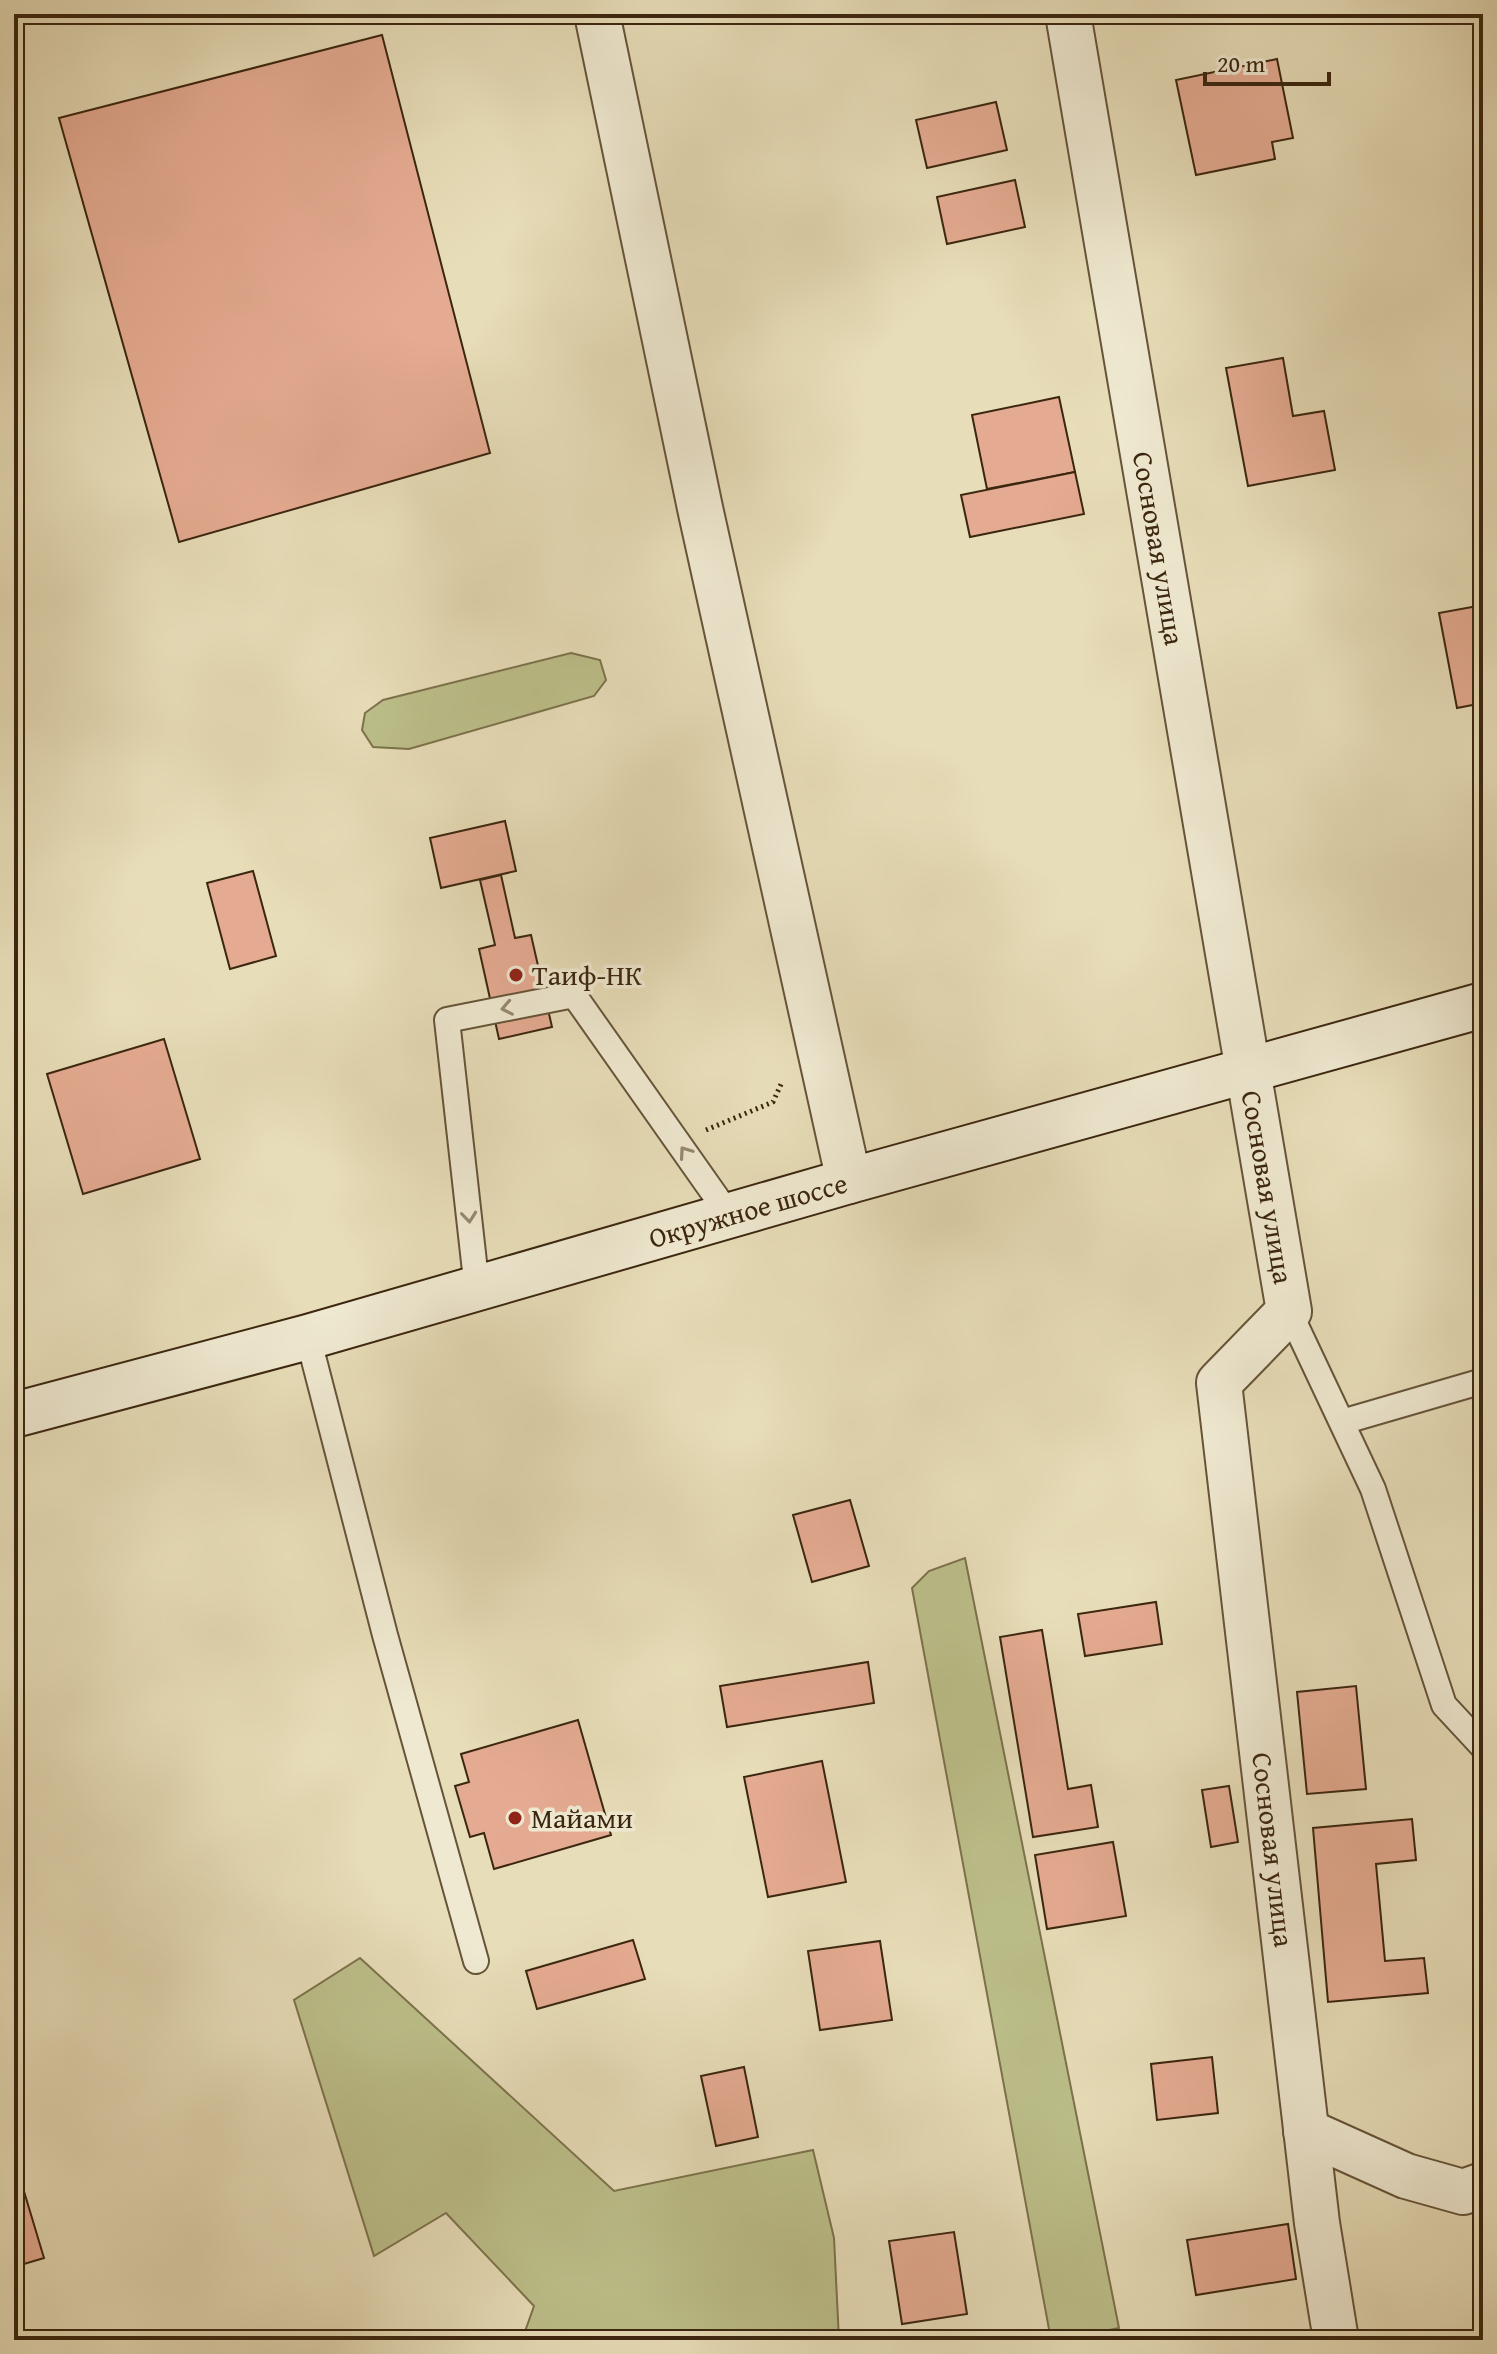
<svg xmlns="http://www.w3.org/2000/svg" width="1497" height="2354" font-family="'Gentium Book Plus',serif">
<rect width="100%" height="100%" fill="#e7ddb8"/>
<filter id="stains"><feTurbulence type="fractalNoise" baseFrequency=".0025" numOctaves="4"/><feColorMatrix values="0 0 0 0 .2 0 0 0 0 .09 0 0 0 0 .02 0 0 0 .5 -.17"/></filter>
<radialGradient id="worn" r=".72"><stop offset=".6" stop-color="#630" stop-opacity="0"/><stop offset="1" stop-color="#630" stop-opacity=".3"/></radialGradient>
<g fill="#bcbf8a" stroke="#7c724c" stroke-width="2">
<polygon points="571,653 600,660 606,680 594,696 409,749 373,747 362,730 365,713 383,700"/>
<polygon points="965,1558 1119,2328 1061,2340 1051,2340 912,1588 929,1571"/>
<polygon points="360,1958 614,2191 813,2150 834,2238 839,2340 657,2340 649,2331 641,2340 522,2340 534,2306 446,2213 374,2256 294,2000"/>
</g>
<g fill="#e5ab92" stroke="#3b260f" stroke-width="2">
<polygon points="382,35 490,453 179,542 59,118"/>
<polygon points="1277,59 1293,138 1272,142 1275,159 1196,175 1176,80"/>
<polygon points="996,102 1007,150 927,168 916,120"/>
<polygon points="1015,180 1025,227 947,244 937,197"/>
<polygon points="1283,358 1293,416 1324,411 1335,470 1248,486 1226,368"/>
<polygon points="1059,397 1075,472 987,489 972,415"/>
<polygon points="1075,472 1084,514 970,537 961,495"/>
<polygon points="1483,605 1483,703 1457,708 1439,613"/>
<polygon points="505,821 516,871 441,888 430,838"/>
<polygon points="253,871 276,956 230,969 207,883"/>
<polygon points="501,875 515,938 531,935 552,1027 499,1039 479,949 495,945 480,880"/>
<polygon points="164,1039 200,1159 83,1194 47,1074"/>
<polygon points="850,1500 869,1566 812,1582 793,1515"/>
<polygon points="1156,1602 1162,1644 1085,1656 1078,1614"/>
<polygon points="1042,1630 1068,1789 1091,1785 1098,1827 1033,1837 1000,1637"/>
<polygon points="868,1662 874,1703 727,1727 720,1686"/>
<polygon points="1356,1686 1366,1789 1307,1794 1297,1692"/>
<polygon points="578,1720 611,1835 494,1869 484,1833 470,1837 455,1786 469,1782 461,1754"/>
<polygon points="822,1761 846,1882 768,1897 744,1777"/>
<polygon points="1229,1786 1238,1842 1211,1847 1202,1790"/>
<polygon points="1412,1819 1416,1860 1376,1864 1385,1961 1424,1958 1428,1993 1328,2002 1313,1828"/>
<polygon points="1113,1842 1126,1916 1047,1929 1035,1855"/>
<polygon points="633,1940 645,1979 537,2009 526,1971"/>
<polygon points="880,1941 892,2020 820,2030 808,1951"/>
<polygon points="1212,2057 1218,2113 1157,2120 1151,2064"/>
<polygon points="744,2067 758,2137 716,2146 701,2076"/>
<polygon points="14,2158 44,2258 14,2267"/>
<polygon points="1288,2224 1296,2279 1196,2295 1187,2240"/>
<polygon points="954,2232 967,2314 902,2324 889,2241"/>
</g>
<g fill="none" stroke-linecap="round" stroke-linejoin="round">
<defs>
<g id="lane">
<polyline points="477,1289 447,1020 574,995 729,1215"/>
<polyline points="1289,1311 1373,1489 1444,1705 1483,1747"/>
<polyline points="308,1337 385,1635 476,1961"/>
<polyline points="1342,1422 1483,1381"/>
</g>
<g id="street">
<polyline points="597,14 700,508 849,1181"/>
<path id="s1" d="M1068,14L1289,1311L1219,1383L1317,2223L1336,2340"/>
<polyline points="1306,2131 1406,2176 1463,2192 1483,2185"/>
</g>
<g id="secondary">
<path id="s2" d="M14,1415L308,1337L849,1181L1483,1005"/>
</g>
</defs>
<use href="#lane" stroke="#665439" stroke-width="28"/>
<use href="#street" stroke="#665439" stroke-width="48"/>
<use href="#secondary" stroke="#3b260f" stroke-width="48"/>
<polyline stroke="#3b260f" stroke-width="5" stroke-dasharray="2 4" stroke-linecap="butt" points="706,1130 773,1102 782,1082"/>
<use href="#lane" stroke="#efe9d1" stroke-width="24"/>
<use href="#street" stroke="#efe9d1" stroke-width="44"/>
<use href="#secondary" stroke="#efe9d1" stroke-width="44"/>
</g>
<defs><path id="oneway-chevron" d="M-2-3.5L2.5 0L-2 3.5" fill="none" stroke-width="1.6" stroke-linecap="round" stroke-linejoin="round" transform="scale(2)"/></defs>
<g stroke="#958870">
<use href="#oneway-chevron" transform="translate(507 1008) rotate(169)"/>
<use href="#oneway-chevron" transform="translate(685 1152) rotate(-125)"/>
<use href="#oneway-chevron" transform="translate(469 1217) rotate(84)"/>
</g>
<g fill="#8f2418" stroke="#efe9d1" stroke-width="3">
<circle cx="516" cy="975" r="8"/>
<circle cx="515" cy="1818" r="8"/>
</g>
<g text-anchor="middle" stroke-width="7" stroke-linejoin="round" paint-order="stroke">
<g font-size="28" fill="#3b260f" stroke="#efe9d1">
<text dy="10" stroke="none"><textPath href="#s1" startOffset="542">Сосновая улица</textPath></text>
<text dy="10" stroke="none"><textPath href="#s1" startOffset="1190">Сосновая улица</textPath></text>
<text dy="10" stroke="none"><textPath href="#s2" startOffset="762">Окружное шоссе</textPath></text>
<text dy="10" stroke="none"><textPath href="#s1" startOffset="1886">Сосновая улица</textPath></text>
</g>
<g font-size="28" fill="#3b260f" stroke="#efe9d1" text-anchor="start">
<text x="532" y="985">Таиф-НК</text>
<text x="531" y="1828">Майами</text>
</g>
</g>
<rect width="1497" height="2354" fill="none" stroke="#e7ddb8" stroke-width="48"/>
<rect x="16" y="16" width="1465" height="2322" fill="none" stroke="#3b260f" stroke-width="4"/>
<rect x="24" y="24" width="1449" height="2306" fill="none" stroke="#3b260f" stroke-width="2"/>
<path d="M1205 72v12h124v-12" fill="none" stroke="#3b260f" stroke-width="4"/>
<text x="1217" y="72" font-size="24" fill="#3b260f" stroke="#efe9d1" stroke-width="6" paint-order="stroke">20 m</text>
<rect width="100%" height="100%" filter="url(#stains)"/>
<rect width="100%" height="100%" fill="url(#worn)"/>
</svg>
